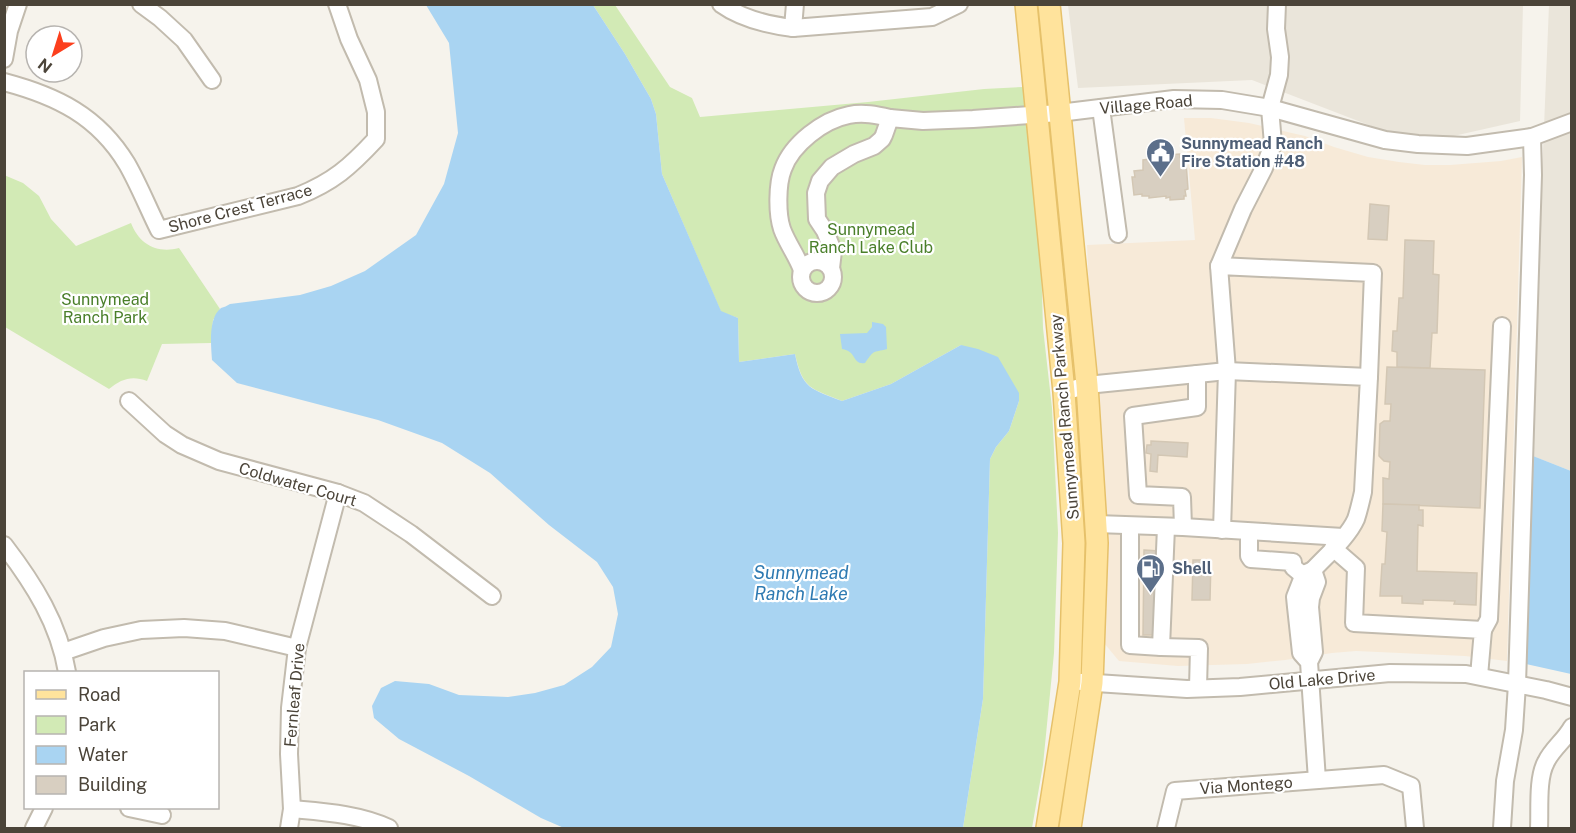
<svg xmlns="http://www.w3.org/2000/svg" width="1576" height="833" font-family="'Public Sans',sans-serif">
<rect width="100%" height="100%" fill="#f6f3ec"/>
<g fill="#eae5da">
<polygon points="1068,5 1523,5 1520,121 1418,144 1252,80 1078,88"/>
<polygon points="1549,5 1571,5 1571,471 1525,453 1543,151"/>
</g>
<polygon fill="#f7ead8" points="1184,118 1211,118 1249,123 1305,136 1334,147 1368,157 1399,162 1425,165 1450,165 1501,161 1522,157 1507,661 1465,656 1356,651 1332,653 1285,660 1247,664 1178,666 1119,661 1104,643 1087,245 1195,240"/>
<g fill="#d2eab5">
<path d="M593,5H615L670,87L692,98L700,117L868,102L984,89L1023,87L1033,161L1041,258L1043,328L1052,408L1058,533L1054,653L1043,765L1032,828H963L983,699L990,459L996,447L1009,431L1019,401L961,345L891,384L842,401C811,388 803,390 795,354L739,362L738,318L721,312L662,174L656,114L651,99L625,54Z"/>
<path d="M4,175L23,183L39,196L51,219L76,246L131,223C139,244 157,254 179,248L220,309L213,320L211,343L162,344L147,381C132,375 121,379 109,389L5,327Z"/>
</g>
<g fill="#a9d4f2">
<path d="M426,5H593L625,54L651,99L656,114L662,174L721,311L738,318L739,362L795,354C802,389 811,389 842,401L891,384L961,345L978,349L998,357L1019,393V401L1009,431L996,447L990,459L983,699L963,828H564L541,818L469,776L399,739L374,718L372,706L381,688L395,681L429,684L459,695L508,697L535,693L564,685L592,667L611,647L618,614L613,587L597,562L549,525L490,473L442,443L378,420L237,383L212,360C211,345 208,318 221,308C224,307 227,306 230,304L300,295L331,286L365,271L416,235L444,184L458,133L449,43Z"/>
<path d="M872,322L883,324L886,327L887,349C872,353 875,349 865,363C852,365 857,351 842,349L840,334L867,333L872,327Z"/>
<polygon points="1528,454 1571,471 1571,674 1526,664"/>
</g>
<g fill="#d8cfc1" stroke="#d3c7b4" stroke-width="1.5">
<polygon points="1180,154 1180,157 1182,156 1183,162 1186,162 1188,189 1185,190 1186,196 1184,196 1184,199 1170,200 1170,197 1166,198 1166,196 1149,198 1149,196 1142,196 1142,194 1134,195 1132,177 1135,177 1134,171 1143,170 1143,160 1150,159 1150,157 1163,155 1163,158 1168,158 1167,155"/>
<polygon points="1370,204 1389,206 1387,240 1368,239"/>
<polygon points="1405,240 1434,241 1433,274 1439,275 1437,333 1432,333 1430,368 1397,367 1397,352 1392,351 1393,331 1397,331 1399,298 1403,298"/>
<polygon points="1387,367 1485,370 1480,508 1383,504 1383,478 1389,479 1390,462 1384,461 1379,456 1380,424 1384,421 1390,421 1391,404 1385,404"/>
<polygon points="1151,441 1188,443 1187,457 1158,455 1157,472 1150,471 1151,454 1146,453 1147,445 1151,445"/>
<polygon points="1383,504 1419,505 1419,510 1423,510 1423,526 1418,525 1417,571 1477,573 1476,605 1454,604 1455,601 1423,600 1423,604 1402,603 1402,596 1380,596 1382,564 1385,564 1387,532 1382,531"/>
<polygon points="1144,550 1159,551 1157,635 1143,635"/>
<polygon points="1193,560 1211,560 1210,600 1192,600"/>
</g>
<g fill="none" stroke-linecap="round" stroke-linejoin="round">
<defs>
<g id="minor">
<polyline points="141,4 160,18 184,40 212,80"/>
<path d="M721,4C742,19 768,25 793,28L932,17L959,4"/>
<polyline points="793,28 795,4"/>
<polyline points="4,59 9,31 18,4"/>
<path d="M4,82C57,96 98,116 127,164C139,185 148,208 159,230L298,196C333,182 350,167 376,139V112L368,80L349,39L337,4"/>
<polyline points="1101,108 1118,234"/>
<polyline points="890,118 923,121 973,119 1059,113 1174,99 1222,100 1270,108 1385,140 1418,144 1467,146 1532,137 1572,122"/>
<circle cx="817" cy="277" r="16"/>
<polyline points="1219,266 1243,209 1264,168 1273,144 1270,108 1279,75 1280,57 1276,29 1277,4"/>
<path d="M802,270C797,256 787,243 782,229C777,214 777,184 783,169C792,144 823,120 849,115C863,112 877,115 890,118L884,135L882,139L874,146L854,154L832,167L820,181L816,193L817,219L825,231L833,251L831,268"/>
<path d="M1064,392L1087,385L1227,371L1369,377L1363,492C1361,501 1359,510 1356,519C1348,537 1327,555 1313,570"/>
<polyline points="129,401 165,434 182,445 219,461 338,493 364,503 411,534 492,596"/>
<polyline points="1096,524 1183,527 1343,537"/>
<polyline points="1130,526 1130,645 1161,647 1166,527"/>
<polyline points="1183,527 1182,497 1138,495 1133,416 1197,407 1197,374"/>
<polyline points="1222,530 1227,371 1219,266 1373,273 1369,377"/>
<polyline points="1249,532 1249,556 1251,559 1293,562 1293,567 1299,572 1304,574"/>
<path d="M4,545C34,584 59,624 67,672"/>
<polyline points="1333,548 1356,568 1354,623 1483,630 1479,676"/>
<polyline points="1483,630 1489,619 1502,326"/>
<polyline points="1161,647 1199,648 1198,688"/>
<polyline points="63,652 104,638 141,630 184,628 225,631 297,648"/>
<polyline points="1309,662 1301,653 1296,607 1295,597 1304,574 1313,570 1317,582 1311,598 1310,607 1314,652 1309,662 1317,780"/>
<polyline points="1081,682 1187,689 1240,687 1390,673 1466,674 1546,690 1572,697"/>
<polyline points="129,808 162,815"/>
<path d="M292,809C325,812 359,814 389,828"/>
<polyline points="34,828 44,808"/>
<polyline points="289,828 292,809 289,754 290,708 297,648 338,493"/>
<polyline points="1166,828 1175,791 1384,775 1411,786 1415,828"/>
<polyline points="1502,828 1505,781 1514,730 1517,684 1533,175 1532,137"/>
<path d="M1539,828C1540,810 1537,778 1546,762C1552,749 1565,740 1572,727"/>
</g>
<g id="major">
<polyline points="1026,4 1064,392 1074,543 1070,682 1047,828"/>
<polyline points="1049,4 1087,385 1097,543 1092,683 1070,828"/>
</g>
</defs>
<use href="#minor" stroke="#c2bbae" stroke-width="20"/>
<use href="#major" stroke="#e6c16a" stroke-width="24"/>
<use href="#minor" stroke="#fff" stroke-width="16"/>
<use href="#major" stroke="#ffe39c" stroke-width="21"/>
</g>
<defs>
<symbol id="civic-pin" viewBox="-11 -11 22 30"><path d="M0 17L-7.5 6A9.5 9.5 0 1 1 7.5 6Z" fill="#5c6f8a" stroke="#fff"/><path d="M-.6-6.5H3V-4.5H.6V-3L4-1V1h2V6H-6V1h2V-1L-.6-3ZM-1.2 2.5V6h2.4V2.5Z" fill="#fff"/></symbol>
<symbol id="fuel-pin" viewBox="-11 -11 22 30"><path d="M0 17L-7.5 6A9.5 9.5 0 1 1 7.5 6Z" fill="#5c6f8a" stroke="#fff"/><path d="M-5.5-6h7V0h2V4h1.3V-2.5L3-4.5l.8-.8L6-3V5H2.5V1h-1V6h-7ZM-4.2-4.7v3.2H.2V-4.7Z" fill="#fff"/></symbol>
</defs>
<g fill-rule="evenodd">
<use href="#civic-pin" x="1144" y="136" width="33" height="45"/>
<use href="#fuel-pin" x="1134" y="552" width="33" height="45"/>
</g>
<g text-anchor="middle" stroke-width="4.5" stroke-linejoin="round" paint-order="stroke">
<g font-size="16" fill="#4b4439" stroke="#fff">
<text transform="translate(1146 104) rotate(-5)" y="6">Village Road</text>
<text transform="translate(240 208) rotate(-15)" y="6">Shore Crest Terrace</text>
<text transform="translate(1064 417) rotate(-95)" y="6">Sunnymead Ranch Parkway</text>
<text transform="translate(298 484) rotate(16)" y="6">Coldwater Court</text>
<text transform="translate(1322 679) rotate(-5)" y="6">Old Lake Drive</text>
<text transform="translate(294 695) rotate(-85)" y="6">Fernleaf Drive</text>
<text transform="translate(1246 785) rotate(-4)" y="6">Via Montego</text>
</g>
<g font-size="16" font-weight="bold" fill="#4e5e75" stroke="#fff" text-anchor="start">
<text x="1181" y="149">Sunnymead Ranch<tspan x="1181" dy="18">Fire Station #48</tspan></text>
<text x="1172" y="574">Shell</text>
</g>
<g font-size="16" fill="#4a7f2a" stroke="#fff">
<text x="871" y="235">Sunnymead<tspan x="871" dy="18">Ranch Lake Club</tspan></text>
<text x="105" y="305">Sunnymead<tspan x="105" dy="18">Ranch Park</tspan></text>
</g>
<g font-size="18" font-style="italic" fill="#2e7ab2" stroke="#fff">
<text x="801" y="579">Sunnymead<tspan x="801" dy="21">Ranch Lake</tspan></text>
</g>
</g>
<rect width="1576" height="833" fill="none" stroke="#4b4439" stroke-width="12"/>
<rect x="24" y="671" width="195" height="138" fill="#ffffff" stroke="#b7b4b0" stroke-width="1.5"/>
<rect x="36" y="690" width="30" height="9" fill="#ffe39c" stroke="#b7b4b0" stroke-width="1.5"/>
<text x="78" y="701" font-size="18" fill="#4b4439">Road</text>
<rect x="36" y="716" width="30" height="18" fill="#d2eab5" stroke="#b7b4b0" stroke-width="1.5"/>
<text x="78" y="731" font-size="18" fill="#4b4439">Park</text>
<rect x="36" y="746" width="30" height="18" fill="#a9d4f2" stroke="#b7b4b0" stroke-width="1.5"/>
<text x="78" y="761" font-size="18" fill="#4b4439">Water</text>
<rect x="36" y="776" width="30" height="18" fill="#d8cfc1" stroke="#b7b4b0" stroke-width="1.5"/>
<text x="78" y="791" font-size="18" fill="#4b4439">Building</text>
<g transform="translate(54 54) rotate(218)"><circle r="28" fill="#ffffff" stroke="#b7b4b0" stroke-width="1.5"/>
<path d="M0-4.5L10 22L0 15L-10 22Z" fill="#fc3f1d"/>
<text y="-9" font-size="16" font-weight="bold" text-anchor="middle" fill="#4b4439">N</text>
</g>
</svg>
